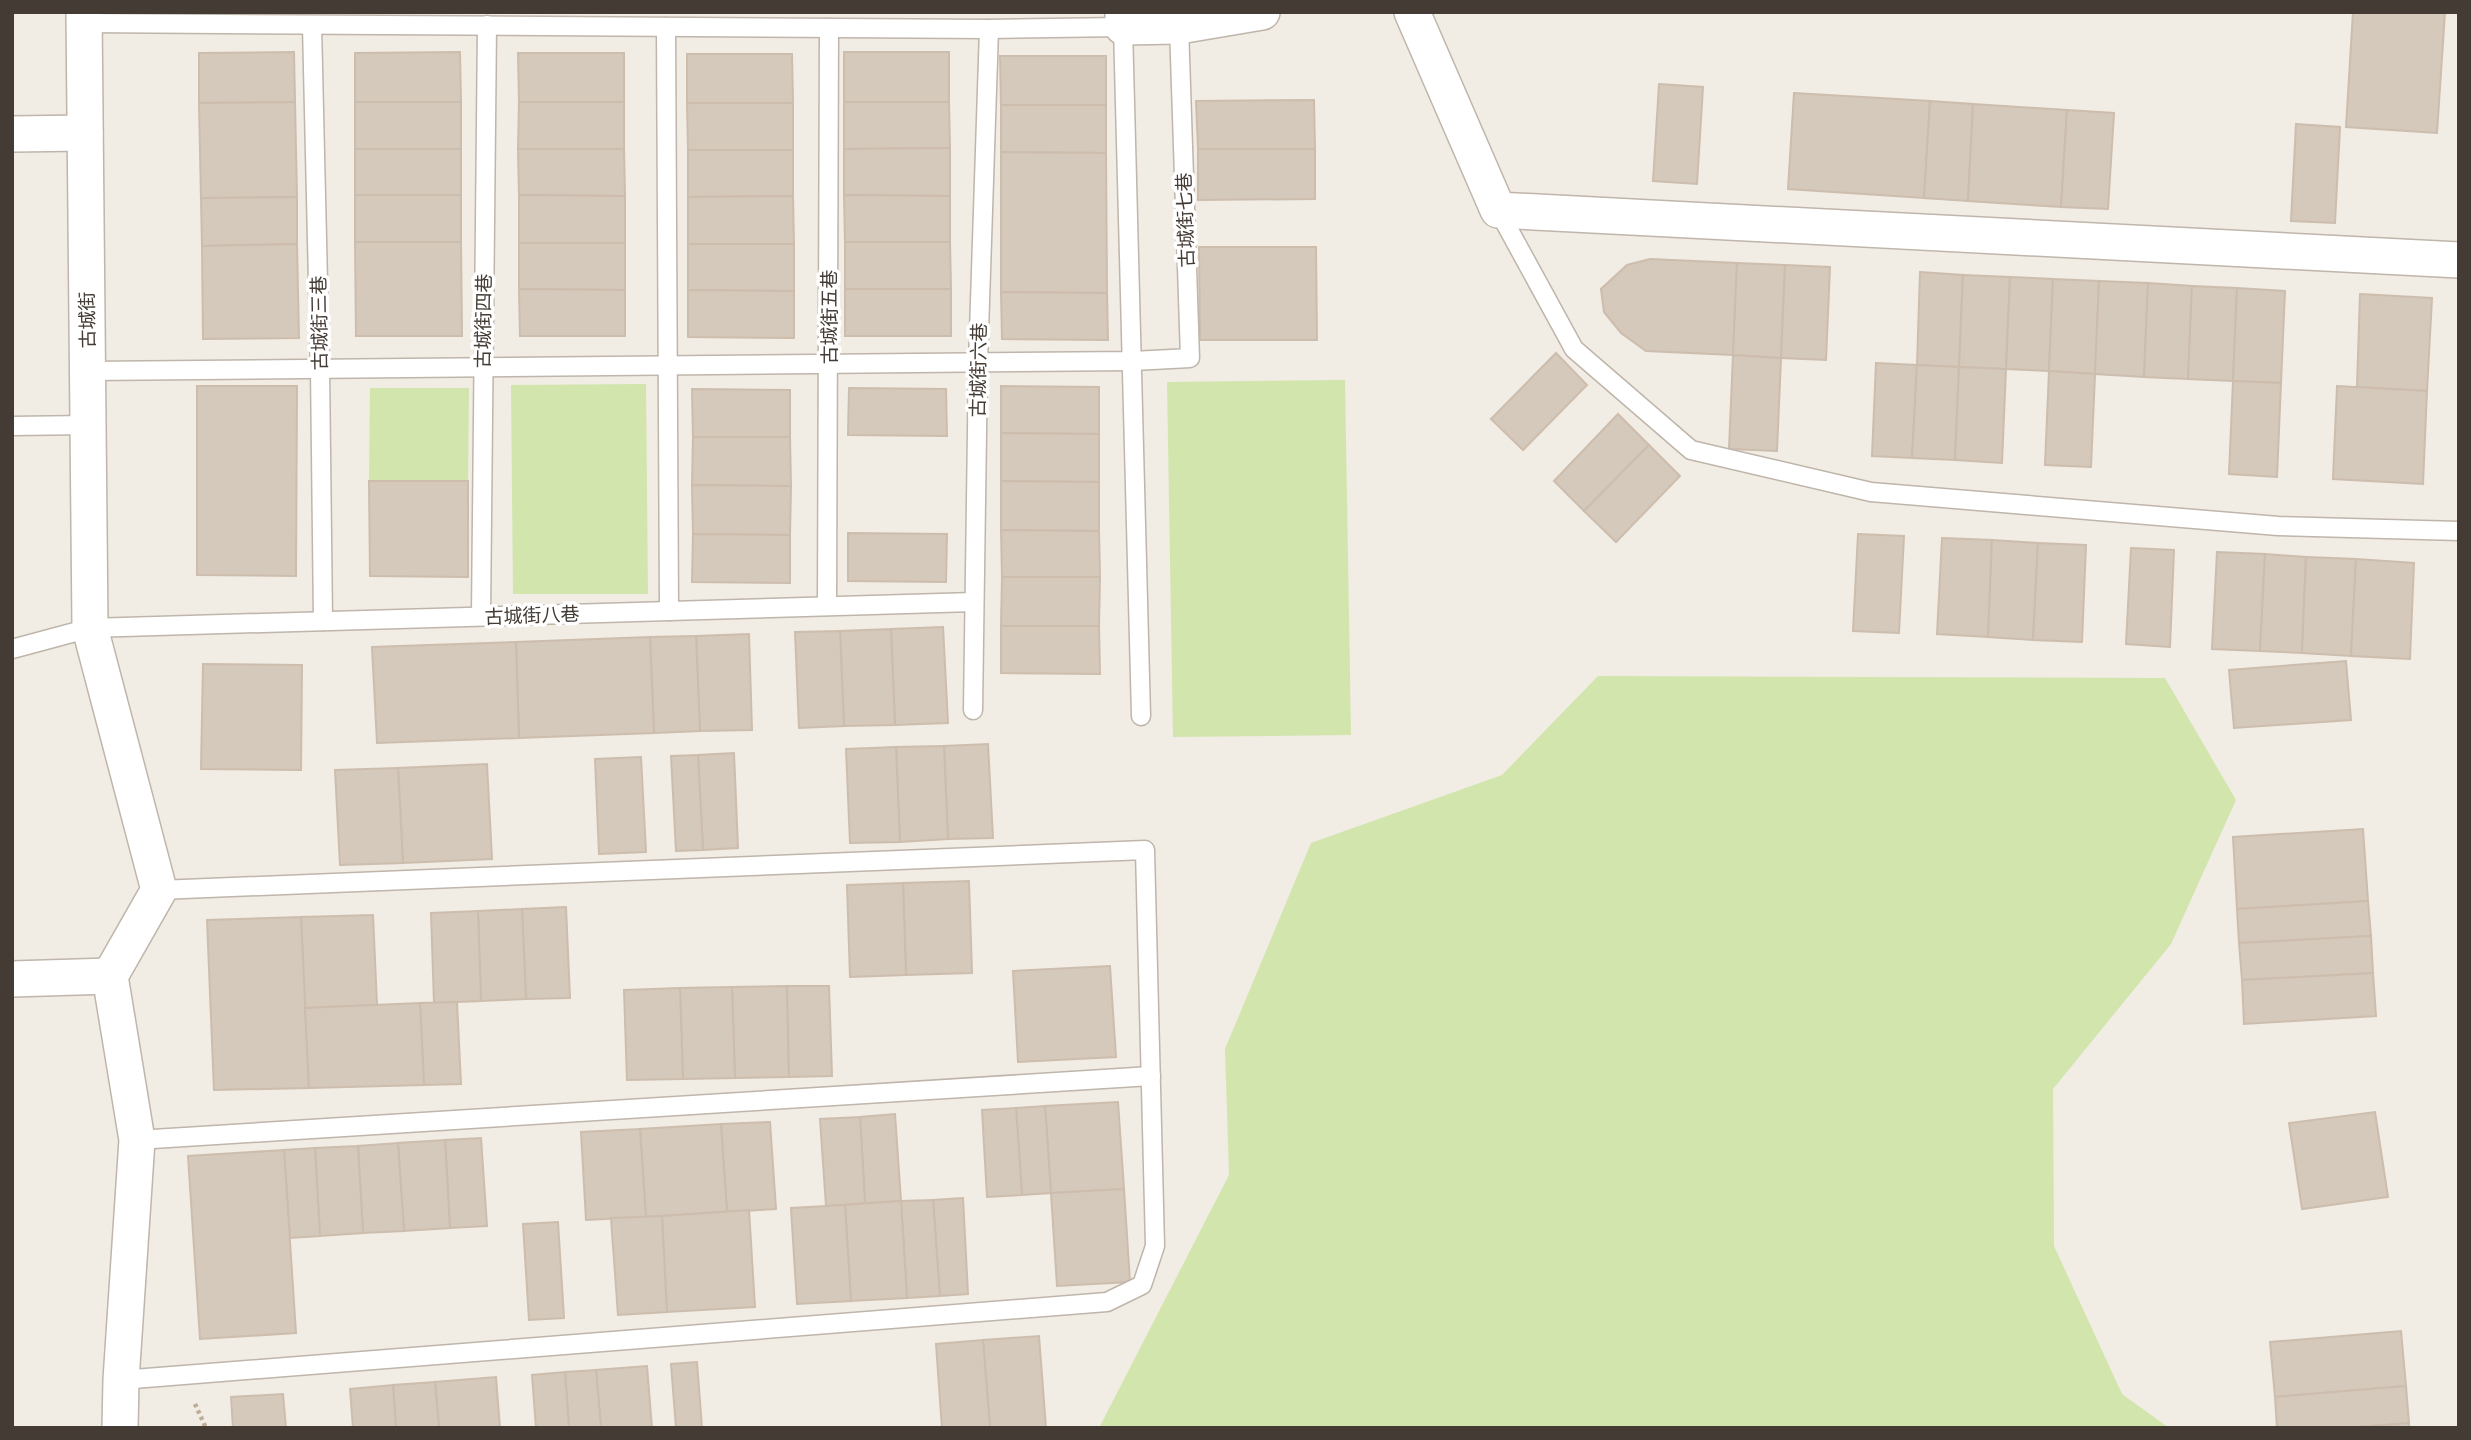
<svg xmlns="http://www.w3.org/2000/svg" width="2471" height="1440" font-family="'PT Sans','Noto Sans SC',sans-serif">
<rect width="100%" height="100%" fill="#f1ece4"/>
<g fill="#d1e5ad">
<polygon points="1345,380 1351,735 1173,737 1167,382"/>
<polygon points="646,384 648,594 513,594 511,385"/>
<polygon points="370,388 469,388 468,481 369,481"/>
<polygon points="1598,676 2165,678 2236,800 2171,944 2053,1089 2054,1246 2122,1394 2169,1428 1099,1428 1229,1175 1225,1049 1311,843 1502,775"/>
</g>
<g fill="#d5c9bc" stroke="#cdbdad" stroke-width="2">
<polygon points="2353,12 2445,12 2437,133 2346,127"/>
<polygon points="294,52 295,102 199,103 199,53"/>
<polygon points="460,52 461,102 355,102 355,53"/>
<rect x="844" y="52" width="105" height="50"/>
<polygon points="518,53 624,53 624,102 519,102"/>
<polygon points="687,54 792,54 793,103 687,103"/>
<polygon points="1000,56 1106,56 1106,105 1001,105"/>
<polygon points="1659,84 1703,87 1697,184 1653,181"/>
<polygon points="1794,93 1930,101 1924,198 1788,189"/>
<polygon points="1314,100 1315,149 1198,149 1196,101"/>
<polygon points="1930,101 1973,104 1968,201 1924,198"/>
<polygon points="295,102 297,197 201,198 199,103"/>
<rect x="355" y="102" width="106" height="47"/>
<polygon points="519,102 624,102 624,149 518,149"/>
<polygon points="844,102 949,102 950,148 844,149"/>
<polygon points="687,103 793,103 793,150 688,150"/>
<polygon points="1973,104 2067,110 2061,207 1968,201"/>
<polygon points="1001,105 1106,105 1106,153 1001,152"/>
<polygon points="2067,110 2114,113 2108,209 2061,207"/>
<polygon points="2296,124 2340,127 2335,223 2291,221"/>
<polygon points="950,148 950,196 844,195 844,149"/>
<rect x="355" y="149" width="106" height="46"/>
<polygon points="518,149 624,149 625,196 519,195"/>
<polygon points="1198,149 1315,149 1315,199 1198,200"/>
<polygon points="688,150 793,150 793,196 688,197"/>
<polygon points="1001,152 1106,153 1107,293 1001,292"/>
<rect x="355" y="195" width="106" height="47"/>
<polygon points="519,195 625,196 625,243 519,243"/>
<polygon points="844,195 950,196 950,242 845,242"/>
<polygon points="793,196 794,244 688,244 688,197"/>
<polygon points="297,197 297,244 202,246 201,198"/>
<polygon points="355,242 461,242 462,336 356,336"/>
<polygon points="845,242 950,242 951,289 845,289"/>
<polygon points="519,243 625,243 625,290 519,289"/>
<polygon points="297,244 299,338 203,339 202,246"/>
<polygon points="688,244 794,244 794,291 688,290"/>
<polygon points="1199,247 1316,247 1317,340 1200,340"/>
<polygon points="1650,259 1737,263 1733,355 1646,351 1621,333 1604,312 1601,289 1627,265"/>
<polygon points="1737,263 1785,265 1781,358 1733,355"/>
<polygon points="1785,265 1830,267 1826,360 1781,358"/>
<polygon points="1920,272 1963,275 1959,367 1917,365"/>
<polygon points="1963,275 2010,277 2006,369 1959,367"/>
<polygon points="2010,277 2053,279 2049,371 2006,369"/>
<polygon points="2053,279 2099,281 2095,374 2049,371"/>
<polygon points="2099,281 2148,283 2144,377 2095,374"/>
<polygon points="2148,283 2192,286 2188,379 2144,377"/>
<polygon points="2192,286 2237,288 2233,381 2188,379"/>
<polygon points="2237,288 2285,291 2281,383 2233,381"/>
<polygon points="519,289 625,290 625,336 520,336"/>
<rect x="845" y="289" width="106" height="47"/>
<polygon points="688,290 794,291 794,338 688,337"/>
<polygon points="1001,292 1107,293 1108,340 1002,339"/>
<polygon points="2360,294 2432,298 2427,391 2357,387"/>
<polygon points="1556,353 1587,385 1523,450 1491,419"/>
<polygon points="1733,355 1781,358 1777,451 1729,449"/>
<polygon points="1876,363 1917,365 1912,458 1872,456"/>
<polygon points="1917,365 1959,367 1955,460 1912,458"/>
<polygon points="1959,367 2006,369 2002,463 1955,460"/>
<polygon points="2049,371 2095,374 2091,467 2045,465"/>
<polygon points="2233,381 2281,383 2277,477 2229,474"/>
<polygon points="197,386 297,386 296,576 197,575"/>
<polygon points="1001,386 1099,387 1099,434 1001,433"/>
<polygon points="2337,386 2427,391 2423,484 2333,479"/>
<polygon points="849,388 946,389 947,436 848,435"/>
<polygon points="692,389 790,390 790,437 693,437"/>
<polygon points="1618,414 1649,445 1584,511 1554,481"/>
<polygon points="1001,433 1099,434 1099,482 1001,481"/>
<polygon points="693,437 790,437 791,486 692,485"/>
<polygon points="1649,445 1680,476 1616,542 1584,511"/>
<polygon points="369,481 468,481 468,577 370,576"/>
<polygon points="1001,481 1099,482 1099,531 1001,530"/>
<polygon points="692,485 791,486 790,535 693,534"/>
<polygon points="1001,530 1099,531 1100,577 1002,577"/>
<polygon points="848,533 947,534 946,582 848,581"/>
<polygon points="693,534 790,535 790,583 692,582"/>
<polygon points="1858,534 1904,536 1899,633 1853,631"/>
<polygon points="1942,538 1992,540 1988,637 1937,634"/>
<polygon points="1992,540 2038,543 2033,640 1988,637"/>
<polygon points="2038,543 2086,545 2082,642 2033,640"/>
<polygon points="2131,548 2174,550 2170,647 2126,644"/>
<polygon points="2217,552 2265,554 2260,651 2212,649"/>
<polygon points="2265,554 2306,557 2302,653 2260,651"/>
<polygon points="2306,557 2356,559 2351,656 2302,653"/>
<polygon points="2356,559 2414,563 2410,659 2351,656"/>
<polygon points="1002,577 1100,577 1099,626 1001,626"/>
<polygon points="1001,626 1099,626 1100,674 1001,673"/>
<polygon points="943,627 948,723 895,725 891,629"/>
<polygon points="891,629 895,725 844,726 840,631"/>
<polygon points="840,631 844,726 799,728 795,632"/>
<polygon points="749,634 752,730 700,731 696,636"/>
<polygon points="696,636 700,731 654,733 650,637"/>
<polygon points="650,637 654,733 519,738 516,642"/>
<polygon points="516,642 519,738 377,743 372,647"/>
<polygon points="2346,661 2351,720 2234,728 2229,670"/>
<polygon points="203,664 302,665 301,770 201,769"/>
<polygon points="988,744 993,838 948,839 944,746"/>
<polygon points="944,746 948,839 900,842 896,747"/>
<polygon points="896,747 900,842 850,843 846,749"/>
<polygon points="734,753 738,848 703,850 698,755"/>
<polygon points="698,755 703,850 676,851 671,756"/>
<polygon points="641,757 646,852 599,854 595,759"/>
<polygon points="487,764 492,859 403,863 398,768"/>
<polygon points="398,768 403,863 340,865 335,770"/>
<polygon points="2363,829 2368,901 2237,909 2233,837"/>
<polygon points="969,881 972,973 906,975 903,883"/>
<polygon points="903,883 906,975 850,977 847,885"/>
<polygon points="2368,901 2371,936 2239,943 2237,909"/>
<polygon points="566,907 570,998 526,999 522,909"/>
<polygon points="522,909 526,999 481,1001 478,911"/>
<polygon points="478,911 481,1001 434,1003 431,913"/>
<polygon points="373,915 377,1005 305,1008 301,917"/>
<polygon points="301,917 309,1088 214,1090 207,920"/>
<polygon points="2371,936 2373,973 2242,980 2239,943"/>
<polygon points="1110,966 1116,1057 1018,1062 1013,971"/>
<polygon points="2373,973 2376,1016 2244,1024 2242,980"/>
<polygon points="787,986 789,1077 735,1078 732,987"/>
<polygon points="787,986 829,986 832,1076 789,1077"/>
<polygon points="732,987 735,1078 683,1079 680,988"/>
<polygon points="680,988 683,1079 627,1080 624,990"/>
<polygon points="457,1002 461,1084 424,1085 420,1003"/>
<polygon points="420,1003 424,1085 309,1088 305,1008"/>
<polygon points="1118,1102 1124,1189 1051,1193 1045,1106"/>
<polygon points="1045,1106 1051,1193 1022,1195 1016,1108"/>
<polygon points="1016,1108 1022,1195 987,1197 982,1110"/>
<polygon points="2375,1112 2388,1197 2302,1209 2289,1123"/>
<polygon points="895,1114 901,1201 865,1203 860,1117"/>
<polygon points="860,1117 865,1203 826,1206 820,1119"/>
<polygon points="770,1122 776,1209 727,1212 721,1124"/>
<polygon points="721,1124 727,1212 646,1217 640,1129"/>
<polygon points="640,1129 646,1217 586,1220 581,1132"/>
<polygon points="481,1138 487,1226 450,1228 445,1140"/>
<polygon points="445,1140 450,1228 404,1231 398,1143"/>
<polygon points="398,1143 404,1231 363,1233 358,1146"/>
<polygon points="358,1146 363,1233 320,1236 315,1148"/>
<polygon points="315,1148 320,1236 290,1238 284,1150"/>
<polygon points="284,1150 296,1333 200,1339 188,1156"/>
<polygon points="1124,1189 1130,1282 1057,1286 1051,1193"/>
<polygon points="963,1198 968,1294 940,1296 933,1200"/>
<polygon points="933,1200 940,1296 907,1298 901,1201"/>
<polygon points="901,1201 907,1298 851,1301 845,1205"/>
<polygon points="845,1205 851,1301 797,1304 791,1208"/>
<polygon points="749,1210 755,1307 667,1312 662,1216"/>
<polygon points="662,1216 667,1312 618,1315 611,1218"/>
<polygon points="558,1222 564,1318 529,1320 523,1224"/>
<polygon points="2401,1331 2406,1386 2275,1397 2270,1342"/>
<polygon points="1039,1336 1046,1428 990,1428 983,1340"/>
<polygon points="983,1340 990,1428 942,1428 936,1344"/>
<polygon points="697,1362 702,1428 676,1428 671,1364"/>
<polygon points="647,1366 652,1428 601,1428 596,1370"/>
<polygon points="596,1370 601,1428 569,1428 565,1372"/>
<polygon points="565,1372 569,1428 536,1428 532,1375"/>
<polygon points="496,1377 500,1428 439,1428 435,1382"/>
<polygon points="435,1382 439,1428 396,1428 393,1385"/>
<polygon points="393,1385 396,1428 353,1428 350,1389"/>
<polygon points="2406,1386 2409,1423 2345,1428 2277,1428 2275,1397"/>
<polygon points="283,1394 286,1428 233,1428 231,1397"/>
<polygon points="2409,1423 2409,1428 2345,1428"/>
</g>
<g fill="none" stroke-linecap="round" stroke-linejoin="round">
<defs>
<g id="service">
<polyline points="84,23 989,29 1123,27 1141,716"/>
<polyline points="312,25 320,368 323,621"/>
<polyline points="666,27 669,611"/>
<polyline points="1498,210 1574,349 1691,450 1871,492 2278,526 2459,531"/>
<polyline points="88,371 1133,361 1190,358 1179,26"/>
<polyline points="12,426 88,425"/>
<polyline points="827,606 829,28"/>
<polyline points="481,616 487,25"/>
<polyline points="12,649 90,628 974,602"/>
<polyline points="973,710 978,362 989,29"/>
<polyline points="137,1140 1151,1076"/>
<polyline points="121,1380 1107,1302 1142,1285 1155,1246 1145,850 159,890"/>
</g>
<g id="minor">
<polyline points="84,12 90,628 159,890 110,976 137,1140 121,1380 120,1428"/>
<polyline points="1123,12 1123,27 1179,26 1262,12"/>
<polyline points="1412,12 1498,210 2459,260"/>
<polyline points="12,134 85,133"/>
<polyline points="12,979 110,976"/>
</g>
</defs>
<use href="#service" stroke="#bfb5aa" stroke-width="21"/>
<use href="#minor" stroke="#bfb5aa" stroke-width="38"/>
<polyline stroke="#bdad98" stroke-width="4.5" stroke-dasharray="3.5 3.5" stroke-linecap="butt" points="195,1404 206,1428"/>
<use href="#service" stroke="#fff" stroke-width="18"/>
<use href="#minor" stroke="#fff" stroke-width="35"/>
</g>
<g text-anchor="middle" stroke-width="7" stroke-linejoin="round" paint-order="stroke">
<g font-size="19" fill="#433b34" stroke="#fff">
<text transform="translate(1185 220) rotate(-92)" y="7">古城街七巷</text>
<text transform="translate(829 317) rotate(-90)" y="7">古城街五巷</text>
<text transform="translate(87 320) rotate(-91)" y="7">古城街</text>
<text transform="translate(483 321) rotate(-89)" y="7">古城街四巷</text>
<text transform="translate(319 323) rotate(-91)" y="7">古城街三巷</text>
<text transform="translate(978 370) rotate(-89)" y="7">古城街六巷</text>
<text transform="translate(532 615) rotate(-2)" y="7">古城街八巷</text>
</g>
</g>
<rect width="2471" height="1440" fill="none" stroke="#433b34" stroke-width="28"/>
</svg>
